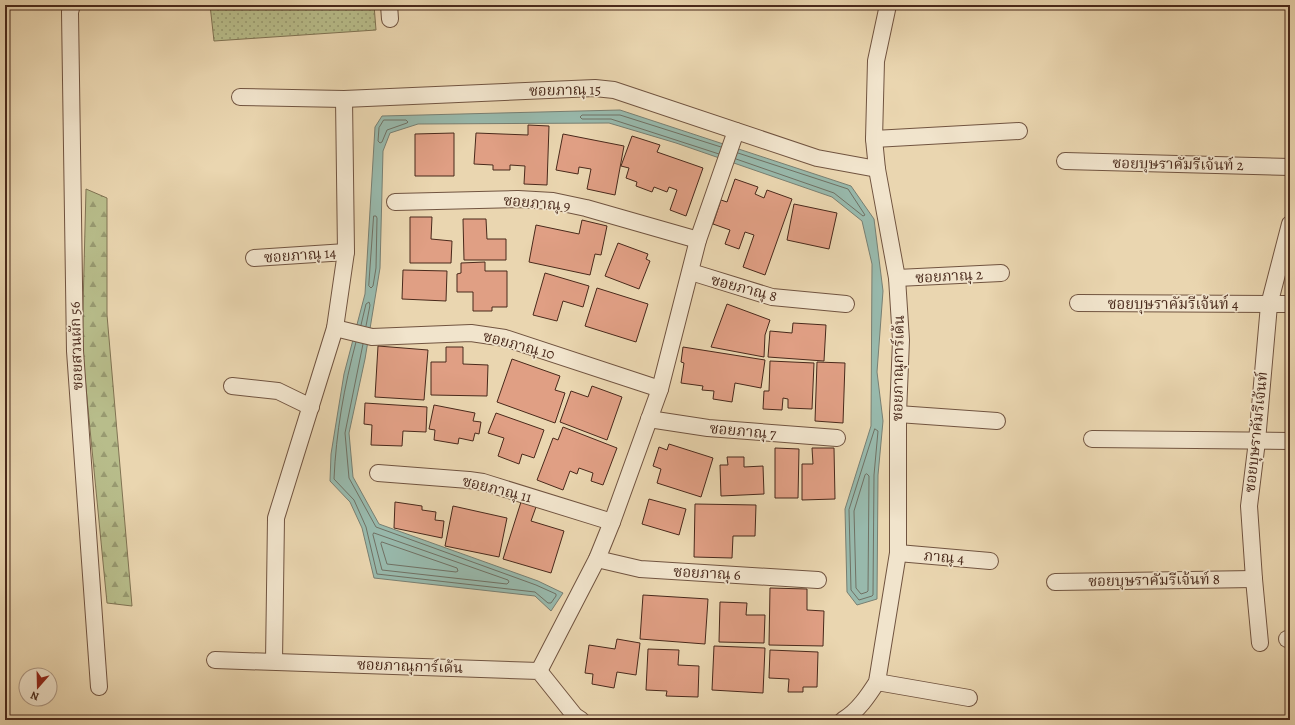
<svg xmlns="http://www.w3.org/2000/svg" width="1295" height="725" font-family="Alegreya,'Noto Serif Thai',serif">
<defs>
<pattern id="grass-dots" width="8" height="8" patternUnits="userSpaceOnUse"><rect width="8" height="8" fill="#b8bd8b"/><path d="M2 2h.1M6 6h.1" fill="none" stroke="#989a71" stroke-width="1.8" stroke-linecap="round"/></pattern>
<pattern id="forest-firs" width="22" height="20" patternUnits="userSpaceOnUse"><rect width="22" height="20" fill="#b8bd8b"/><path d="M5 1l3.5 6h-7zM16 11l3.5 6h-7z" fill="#989a71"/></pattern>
</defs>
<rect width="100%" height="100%" fill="#ead6b0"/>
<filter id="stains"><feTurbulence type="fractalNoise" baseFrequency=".005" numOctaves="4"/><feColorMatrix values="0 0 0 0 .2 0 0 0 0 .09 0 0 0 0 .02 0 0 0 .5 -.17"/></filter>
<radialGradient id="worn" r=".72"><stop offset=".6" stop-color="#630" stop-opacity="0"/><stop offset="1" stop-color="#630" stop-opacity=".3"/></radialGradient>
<polygon fill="url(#grass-dots)" stroke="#807353" points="210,5 374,5 376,30 214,41"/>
<polygon fill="url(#forest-firs)" stroke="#807353" points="86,189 107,198 107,315 132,606 107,603 82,347"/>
<polygon fill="#98b9ac" stroke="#787f72" points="620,110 851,186 874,219 883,291 877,372 883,421 878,475 877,599 857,605 847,592 845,509 871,426 872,264 862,221 832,197 676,143 609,123 418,124 390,133 383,151 380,268 365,359 349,433 353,477 379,524 538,581 563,593 551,611 535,596 374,578 362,528 350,502 330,481 331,454 344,374 365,294 375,127 382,116"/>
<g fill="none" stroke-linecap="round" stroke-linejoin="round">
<g stroke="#707164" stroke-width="1">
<polygon points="384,120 406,120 408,122 407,123 387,130 382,142 380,143 378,141 379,128"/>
<polyline points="719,154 611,119 582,119 580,117 582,115 620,115 721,147"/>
<polyline points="736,159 834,193 863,216 865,215 848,189 738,153"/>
<polygon points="374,216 376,216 377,218 376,268 373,286 371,288 369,286"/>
<polyline points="361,325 366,304 369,302 370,305 366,326"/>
<path d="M356,342C344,387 336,433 334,479L354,500L366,527L377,574L535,592L548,603H551L556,596V594L536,585L376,527L349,478L345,433L363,344"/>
<polygon points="875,429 878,431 874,475 873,595 872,596 859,600 851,590 849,510"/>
<polygon points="867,474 869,476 868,591 867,592 861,594 856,588 854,511 865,475"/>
<polygon points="374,533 508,580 509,582 507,584 382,570 373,535"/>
<polygon points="382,542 457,568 458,571 456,572 387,564 381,544"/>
</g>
</g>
<g fill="#e09f84" stroke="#49291b">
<polygon points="528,125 549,126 547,185 524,184 525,166 510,165 510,170 493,170 493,165 474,164 476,133 528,135"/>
<polygon points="454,133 454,176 415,176 415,134"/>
<polygon points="563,134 624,146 615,195 587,189 591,169 579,167 578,174 556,170"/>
<polygon points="632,136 660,145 657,152 703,168 686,216 670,210 677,190 669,187 667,192 654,187 652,192 636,186 637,182 626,178 629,168 621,166"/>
<polygon points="735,179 758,187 755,194 764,198 767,190 792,199 765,275 743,267 754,235 745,232 739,249 725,244 730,230 713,224 721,200 727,202"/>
<polygon points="794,204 837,213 829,249 787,240"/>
<polygon points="410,217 432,217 431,239 452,241 451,263 410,263"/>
<polygon points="463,219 486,219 487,239 506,239 506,260 464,260"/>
<polygon points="582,220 607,226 601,255 595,254 590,275 529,262 536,225 579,234"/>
<polygon points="618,243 648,254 646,259 650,261 639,289 605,276"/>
<polygon points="485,262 485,271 507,271 507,307 492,307 492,311 473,311 473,292 457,292 457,274 461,273 461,263"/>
<polygon points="403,270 447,271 446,301 402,299"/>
<polygon points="545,273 589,286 583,307 563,301 557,321 533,315"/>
<polygon points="597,288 648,304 636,342 585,326"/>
<polygon points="727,304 770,320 765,335 764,357 711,347"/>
<polygon points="793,323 826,325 824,361 768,357 770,331 792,333"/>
<polygon points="378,346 428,350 424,400 375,397"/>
<polygon points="446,347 463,347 463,364 488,365 487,396 431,395 431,362 446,362"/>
<polygon points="683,347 765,360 761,388 735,383 732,402 713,399 714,391 702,390 703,386 681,383 684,363 681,362"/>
<polygon points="512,359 560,376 555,390 565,393 555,423 497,402"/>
<polygon points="770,361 814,363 812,409 788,408 788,399 783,398 782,410 763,409 764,391 769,391"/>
<polygon points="817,362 845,363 843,423 815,421"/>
<polygon points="592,386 622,397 607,440 560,422 571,391 588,397"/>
<polygon points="365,403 427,407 426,432 403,431 402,446 371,445 372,425 364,424"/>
<polygon points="434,405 475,413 473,421 481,422 479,434 475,433 473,441 459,438 458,444 434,440 435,430 429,429"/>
<polygon points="496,413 544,430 534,458 522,454 519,464 498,456 504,438 488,433"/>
<polygon points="563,427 617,448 603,485 591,481 593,473 579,468 577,474 570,471 563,490 537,480 553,438 558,440"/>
<polygon points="669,444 713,458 701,497 657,483 661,469 653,466 659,447 667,450"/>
<polygon points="775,448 799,449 798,498 775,498"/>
<polygon points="812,448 834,448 835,499 802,500 802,464 813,464"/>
<polygon points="727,457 744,457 744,467 763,466 764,494 721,496 720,465 728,465"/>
<polygon points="649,499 686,509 679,535 642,524"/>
<polygon points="395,502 422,506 422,510 436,512 435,520 444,521 442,538 394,528"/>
<polygon points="521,502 536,507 531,521 564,531 551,573 503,559"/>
<polygon points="695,504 756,505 755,536 733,536 732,558 694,557"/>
<polygon points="453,506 507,518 499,557 445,546"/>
<polygon points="770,588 807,589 807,610 824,611 823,646 769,645"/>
<polygon points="643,595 708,599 705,644 640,639"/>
<polygon points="720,602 747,603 746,615 765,615 764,643 719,642"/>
<polygon points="617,639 640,643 636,675 617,672 614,688 592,684 593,674 585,673 589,645 615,649"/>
<polygon points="714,646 765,648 763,693 712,690"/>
<polygon points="648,649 679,650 678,665 699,666 698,697 666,696 667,691 646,690"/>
<polygon points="770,650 818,652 817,687 803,687 803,692 788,692 789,679 769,678"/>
</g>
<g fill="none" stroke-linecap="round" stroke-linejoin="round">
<defs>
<g id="street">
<polyline points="72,5 70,12 75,351 99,687"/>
<polyline points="389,5 390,19"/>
<polyline points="240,97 344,99 595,88 614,90 817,158 877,169"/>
<polyline points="874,139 1019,131"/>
<polyline points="1065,161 1290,167"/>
<polyline points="395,202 518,199 553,201 586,208 698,240"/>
<polyline points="254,258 346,252"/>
<polyline points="691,272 772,297 846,304"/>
<polyline points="897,278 1001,273"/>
<polyline points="1078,303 1290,304"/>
<polyline points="335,328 372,337 471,333 505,338 660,389"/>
<polyline points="232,386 278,391 311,407"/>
<polyline points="898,414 997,421"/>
<polyline points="649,419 708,428 837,438"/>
<polyline points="1092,439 1290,441"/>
<polyline points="378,473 469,480 483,482 612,522"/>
<polyline points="898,553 990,561"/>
<polyline points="597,559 640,569 818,580"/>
<polyline points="1055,582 1254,579"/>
<polyline points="1287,639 1290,639"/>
<polyline points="1260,643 1254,579 1249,506 1257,441 1269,305 1290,224"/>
<polyline points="215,660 539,671 575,716 581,720"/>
<polyline points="274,661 276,518 335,328 346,252 344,99"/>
<polyline points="539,671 597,559 612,522 660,389 698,240 736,131"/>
<polyline points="877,682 969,698"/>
<path d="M843,720C858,711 868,696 877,682L898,553V414L901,340L897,278L877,169L874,139L876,61L888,5"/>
</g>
</defs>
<use href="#street" stroke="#715440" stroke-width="18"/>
<use href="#street" stroke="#f1e4cc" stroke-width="16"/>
</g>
<g text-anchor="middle" stroke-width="3.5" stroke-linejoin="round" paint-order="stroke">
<g font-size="15" fill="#49291b" stroke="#f1e4cc">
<text transform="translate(565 90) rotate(-1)" y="5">ซอยภาณุ 15</text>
<text transform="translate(1178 164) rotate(1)" y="5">ซอยบุษราคัมรีเจ้นท์ 2</text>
<text transform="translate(537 203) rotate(5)" y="5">ซอยภาณุ 9</text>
<text transform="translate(300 255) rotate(-4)" y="5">ซอยภาณุ 14</text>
<text transform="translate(949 276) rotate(-3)" y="5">ซอยภาณุ 2</text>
<text transform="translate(744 288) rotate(15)" y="5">ซอยภาณุ 8</text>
<text x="1173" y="309">ซอยบุษราคัมรีเจ้นท์ 4</text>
<text transform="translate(519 345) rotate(15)" y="5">ซอยภาณุ 10</text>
<text transform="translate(76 346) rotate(-92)" y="5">ซอยสวนผัก 56</text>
<text transform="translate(898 368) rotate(-89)" y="5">ซอยภาณุการ์เด้น</text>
<text transform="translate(743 431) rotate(5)" y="5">ซอยภาณุ 7</text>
<text transform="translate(1256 432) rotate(-84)" y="5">ซอยบุษราคัมรีเจ้นท์</text>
<text transform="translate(497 489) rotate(14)" y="5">ซอยภาณุ 11</text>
<text transform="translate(944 557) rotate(5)" y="5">ภาณุ 4</text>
<text transform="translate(707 573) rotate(3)" y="5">ซอยภาณุ 6</text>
<text transform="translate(1154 580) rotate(-1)" y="5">ซอยบุษราคัมรีเจ้นท์ 8</text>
<text transform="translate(410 666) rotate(2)" y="5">ซอยภาณุการ์เด้น</text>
</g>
</g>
<rect width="1295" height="725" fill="none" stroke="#ead6b0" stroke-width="20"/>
<rect x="6" y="6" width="1283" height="713" fill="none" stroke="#49291b" stroke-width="2"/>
<rect x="10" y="10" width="1275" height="705" fill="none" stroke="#49291b"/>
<g transform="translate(38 687) rotate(200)"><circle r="19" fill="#f1e4cc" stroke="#ae9985"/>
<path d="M0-3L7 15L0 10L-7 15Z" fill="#8f2418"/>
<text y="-6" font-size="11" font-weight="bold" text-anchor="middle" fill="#49291b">N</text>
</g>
<rect width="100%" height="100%" filter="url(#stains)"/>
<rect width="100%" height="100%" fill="url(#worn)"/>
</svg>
